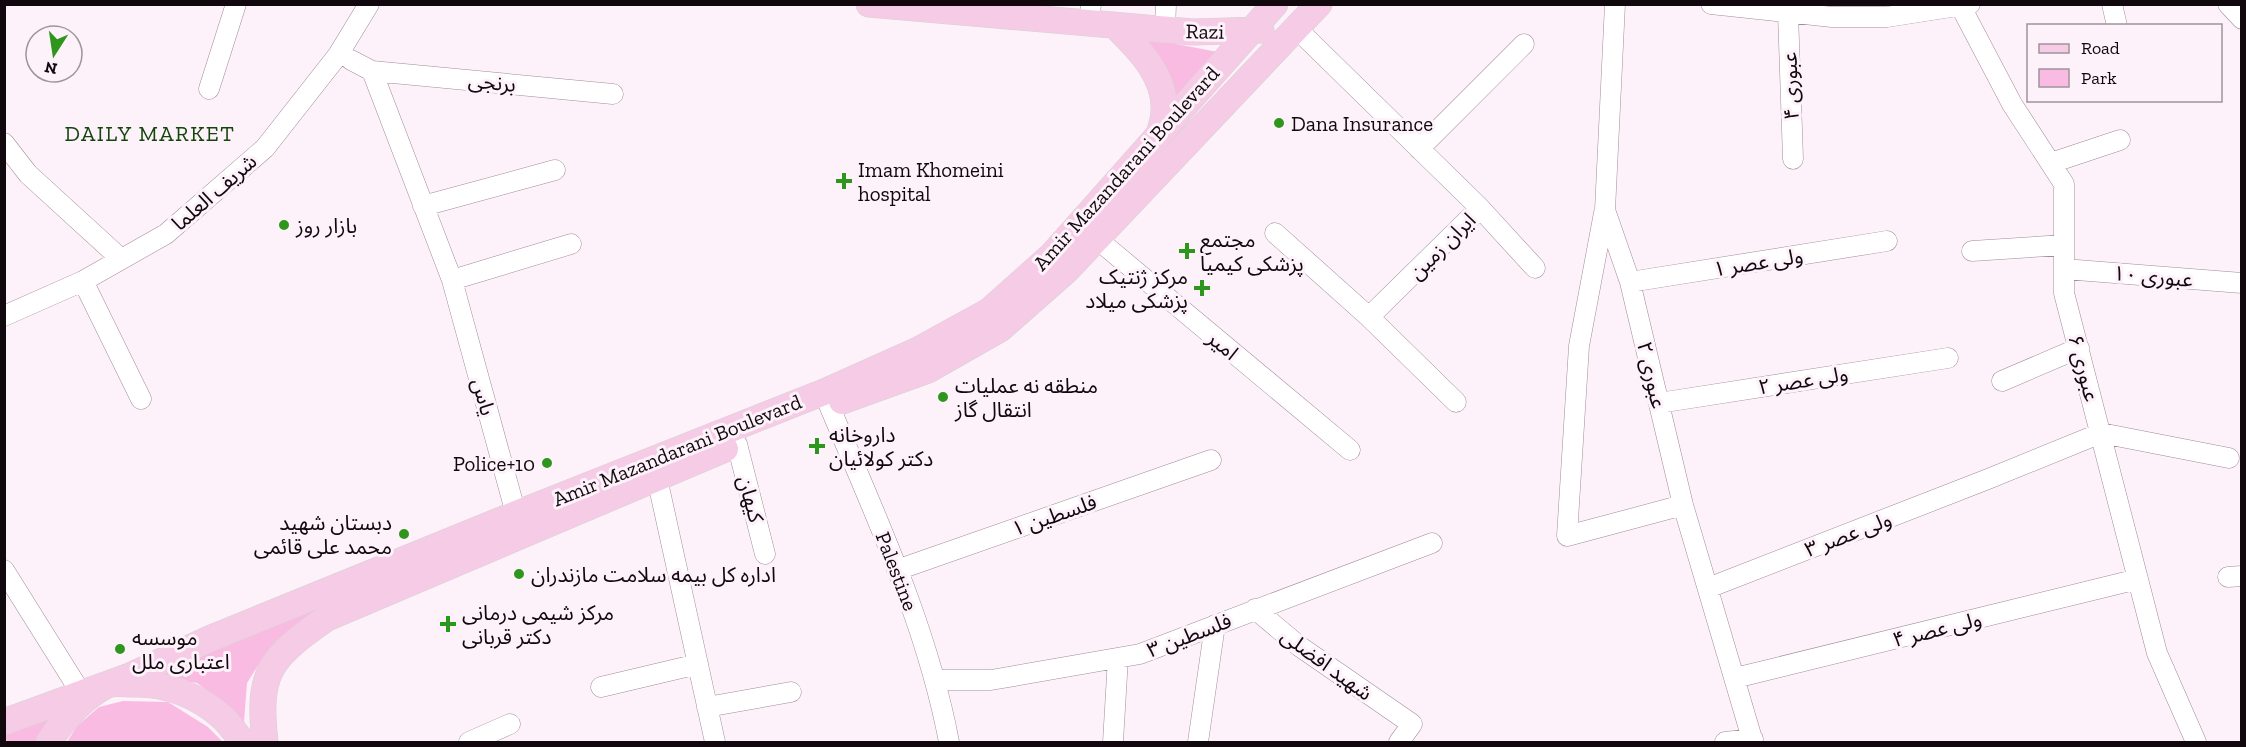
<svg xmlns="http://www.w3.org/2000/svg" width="2246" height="747" font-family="'Zilla Slab','Noto Sans Arabic',serif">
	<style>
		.green { fill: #fabbe2 }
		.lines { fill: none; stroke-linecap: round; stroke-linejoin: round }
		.minor-casing { stroke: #a28b99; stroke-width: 21 }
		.major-casing { stroke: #d4d3d3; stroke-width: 27 }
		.minor { stroke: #fff; stroke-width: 20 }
		.major { stroke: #f5cbe6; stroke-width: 26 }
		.poi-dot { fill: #2f961d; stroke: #fdf2f9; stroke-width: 2 }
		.labels { text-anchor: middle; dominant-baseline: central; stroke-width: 6; stroke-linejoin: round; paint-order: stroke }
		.street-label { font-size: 21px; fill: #10080d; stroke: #fdf2f9 }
		.poi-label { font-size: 21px; fill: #10080d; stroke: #fdf2f9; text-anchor: start }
		.neighbourhood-label { font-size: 22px; letter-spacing: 1.5px; fill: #14450c; stroke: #fdf2f9 }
	</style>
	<rect width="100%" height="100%" fill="#fdf2f9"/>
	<!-- green -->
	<path class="green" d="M 1135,36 L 1223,53 L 1172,110 Z
		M 1170,130 L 1178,132 L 1183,139 L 1178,148 L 1060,272 L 996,326 L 916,368 L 884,379 L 327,609 L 291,631 L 259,664 L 247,683 L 244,722 L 228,706 L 197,683 L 147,674 L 251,627 L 863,379 L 945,341 L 988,316 L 1045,267 L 1143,156 Z
		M 123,701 L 168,702 L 208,727 L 223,742 L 67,742 L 77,726 L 99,707 Z
		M 55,717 L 45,742 L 10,742 L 5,740 L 5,730 Z"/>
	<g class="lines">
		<!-- minor casing -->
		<g class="minor-casing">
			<path id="minor" d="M 1615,4 L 1605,210 L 1630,282 L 1683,505 L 1753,742
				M 1711,4 L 1832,17 L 1887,17 L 1970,4
				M 2112,4 L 2117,26
				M 2228,4 L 2242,19
				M 1961,7 L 2012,104 L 2064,184 L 2064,293 L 2157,653 L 2196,742
				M 1788,13 L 1793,159
				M 1089,23 L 1091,4
				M 1296,28 L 1480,208 L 1535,268
				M 1165,30 L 1166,4
				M 351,60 L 372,71 L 452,280 L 516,514
				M 372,71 L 613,94
				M 209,89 L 236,4
				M 4,143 L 28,174 L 121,259
				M 1419,149 L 1524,44
				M 2051,163 L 2120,140
				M 423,206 L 555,170
				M 1604,213 L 1579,346 L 1567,536 L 1683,505
				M 1275,233 L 1369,317 L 1456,402
				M 1097,239 L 1350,450
				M 1972,251 L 2064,245
				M 2064,269 L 2242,283
				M 452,280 L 571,244
				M 83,281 L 141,399
				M 1630,282 L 1887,241
				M 4,316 L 83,281 L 166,234 L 265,148 L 338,55 L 369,4
				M 1369,317 L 1480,208
				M 2002,381 L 2079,348
				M 1659,403 L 1948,358
				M 829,405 C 875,515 927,625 949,742
				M 737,444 L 765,554
				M 657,478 L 715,742
				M 4,570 L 81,693
				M 897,570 L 1211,460
				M 2228,577 L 2242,576
				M 1708,588 L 1988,479 L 2101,433 L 2229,458
				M 1255,609 L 1299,646 L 1412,724 L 1399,742
				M 1735,678 L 2138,579
				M 936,680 L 991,680 L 1140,654 L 1432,543
				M 601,687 L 698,664
				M 707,707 L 791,692
				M 469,742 L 510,724
				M 1113,742 L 1118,658
				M 1198,742 L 1215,625
				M 1725,742 L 1753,739"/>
		</g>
		<!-- major casing -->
		<g class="major-casing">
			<path id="major" d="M 869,4 L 1193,32 L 1261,30
				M 1114,25 C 1138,48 1166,76 1164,111 C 1164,119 1161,127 1159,134
				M 842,401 L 928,370 L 1000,329 L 1067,270 L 1319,4
				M 4,722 L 130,676 L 209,639 L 516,514 L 824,392 L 918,350 L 989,311 L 1052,255 L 1275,4
				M 49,742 C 63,720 82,698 107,685 C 114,682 126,684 134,684 C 167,683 198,696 222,717 C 230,724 236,734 243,742
				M 265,742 C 257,671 270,658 327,618 L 725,449"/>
		</g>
		<!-- minor -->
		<use href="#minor" class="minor"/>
		<!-- major -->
		<use href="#major" class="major"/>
	</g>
	<!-- markers -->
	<g class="poi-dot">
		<circle cx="1279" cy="123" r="6"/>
		<path d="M841 172h6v6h6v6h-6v6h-6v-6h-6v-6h6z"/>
		<circle cx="284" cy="225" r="6"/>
		<path d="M1184 242h6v6h6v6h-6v6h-6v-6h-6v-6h6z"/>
		<path d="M1199 279h6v6h6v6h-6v6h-6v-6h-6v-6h6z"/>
		<circle cx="943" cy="397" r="6"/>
		<path d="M814 437h6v6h6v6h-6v6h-6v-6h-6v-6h6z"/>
		<circle cx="547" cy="463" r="6"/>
		<circle cx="404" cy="534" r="6"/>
		<circle cx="519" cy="574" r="6"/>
		<path d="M445 615h6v6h6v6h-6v6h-6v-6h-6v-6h6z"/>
		<circle cx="120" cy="649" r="6"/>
	</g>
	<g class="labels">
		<!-- street labels -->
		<g class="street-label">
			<text transform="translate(1205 31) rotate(1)">Razi</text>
			<text transform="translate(492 82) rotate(6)">برنجی</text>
			<text transform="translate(1790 86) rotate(-92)">عبوری ۴</text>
			<text transform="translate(1126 168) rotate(-48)">Amir Mazandarani Boulevard</text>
			<text transform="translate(214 192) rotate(-41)">شریف العلما</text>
			<text transform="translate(1442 246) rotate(-45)">ایران زمین</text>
			<text transform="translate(1758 262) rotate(-9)">ولی عصر ۱</text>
			<text transform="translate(2153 276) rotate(5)">عبوری ۱۰</text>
			<text transform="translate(1223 345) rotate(40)">امیر</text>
			<text transform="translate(2084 368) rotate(75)">عبوری ۶</text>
			<text transform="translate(1652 375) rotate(77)">عبوری ۲</text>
			<text transform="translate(1803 380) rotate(-9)">ولی عصر ۲</text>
			<text transform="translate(484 397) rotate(75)">یاس</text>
			<text transform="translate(677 450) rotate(-22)">Amir Mazandarani Boulevard</text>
			<text transform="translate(751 499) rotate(75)">کیهان</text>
			<text transform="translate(1054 515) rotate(-19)">فلسطین ۱</text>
			<text transform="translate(1848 534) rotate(-21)">ولی عصر ۳</text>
			<text transform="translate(897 571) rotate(69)">Palestine</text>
			<text transform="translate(1937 629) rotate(-14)">ولی عصر ۴</text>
			<text transform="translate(1189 635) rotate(-21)">فلسطین ۳</text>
			<text transform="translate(1327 664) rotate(36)">شهید افضلی</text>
		</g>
		<!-- poi labels -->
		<g class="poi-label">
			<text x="1291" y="123">Dana Insurance</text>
			<text x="858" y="169">Imam Khomeini<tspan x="858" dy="24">hospital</tspan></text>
			<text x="296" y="225">بازار روز</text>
			<text x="1200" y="239">مجتمع<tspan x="1200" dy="24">پزشکی کیمیا</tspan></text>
			<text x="1188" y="276" text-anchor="end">مرکز ژنتیک<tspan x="1188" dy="24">پزشکی میلاد</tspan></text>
			<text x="955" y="385">منطقه نه عملیات<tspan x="955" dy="24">انتقال گاز</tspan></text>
			<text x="829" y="434">داروخانه<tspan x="829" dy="24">دکتر کولائیان</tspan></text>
			<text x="535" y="463" text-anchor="end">Police+10</text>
			<text x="392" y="522" text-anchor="end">دبستان شهید<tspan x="392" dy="24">محمد علی قائمی</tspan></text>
			<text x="531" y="574">اداره کل بیمه سلامت مازندران</text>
			<text x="462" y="612">مرکز شیمی درمانی<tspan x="462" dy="24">دکتر قربانی</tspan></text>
			<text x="132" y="637">موسسه<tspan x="132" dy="24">اعتباری ملل</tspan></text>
		</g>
		<!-- neighbourhood labels -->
		<g class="neighbourhood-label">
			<text x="150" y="133">DAILY MARKET</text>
		</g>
	</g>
	<!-- border -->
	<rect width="2246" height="747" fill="none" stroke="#10080d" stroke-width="12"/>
	<!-- legend -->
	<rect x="2027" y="24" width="195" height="78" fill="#fdf2f9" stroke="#9e949b" stroke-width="1.5"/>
	<rect x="2039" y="44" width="30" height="9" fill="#f5cbe6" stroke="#9e949b" stroke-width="1.5"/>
	<text x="2081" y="54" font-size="18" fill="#10080d">Road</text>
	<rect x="2039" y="69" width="30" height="18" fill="#fabbe2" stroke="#9e949b" stroke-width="1.5"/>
	<text x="2081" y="84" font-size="18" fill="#10080d">Park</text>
	<!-- north arrow -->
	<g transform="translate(54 54) rotate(192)"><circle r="28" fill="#fdf2f9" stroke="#9e949b" stroke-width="1.5"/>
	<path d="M0-4.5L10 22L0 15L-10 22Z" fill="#2f961d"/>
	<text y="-9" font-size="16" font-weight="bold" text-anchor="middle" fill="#10080d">N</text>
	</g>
</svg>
